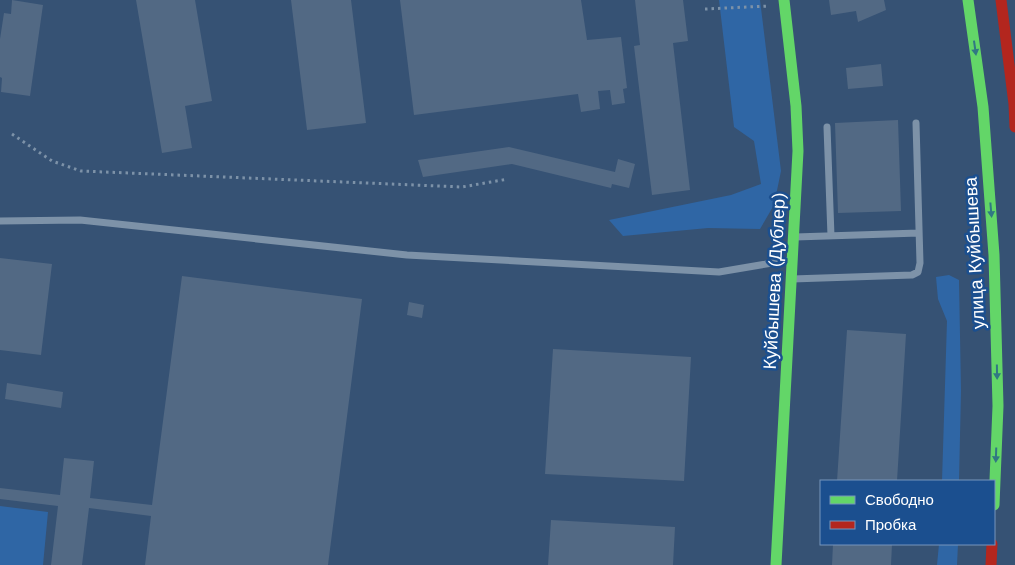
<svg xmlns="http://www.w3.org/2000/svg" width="1015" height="565" font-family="'Work Sans',sans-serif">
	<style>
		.green { fill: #2f66a5 }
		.building { fill: #526984 }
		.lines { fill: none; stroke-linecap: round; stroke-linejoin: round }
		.path { stroke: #7d92a8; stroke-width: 3; stroke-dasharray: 2.5 4; stroke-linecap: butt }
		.lane { stroke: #7d92a8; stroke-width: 7 }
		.fast { stroke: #63d668; stroke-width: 11 }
		.jam { stroke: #b3261e; stroke-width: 11 }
		.oneway { fill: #317883 }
		.labels { text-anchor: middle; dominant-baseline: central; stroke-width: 5; stroke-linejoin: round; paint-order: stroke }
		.street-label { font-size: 18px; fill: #fff; stroke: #1b4f8f }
	</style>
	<rect width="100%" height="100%" fill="#365274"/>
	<!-- green -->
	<path class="green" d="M 719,0 L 760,0 L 781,171 L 774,205 L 760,229 L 708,228 L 623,236 L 609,220 L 731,195 L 761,184 L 754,141 L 734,127 Z
		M 949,275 L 959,280 L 961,391 L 959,481 L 942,481 L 947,321 L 938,299 L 936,277 Z
		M 0,506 L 48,512 L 43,565 L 0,565 Z
		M 939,544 L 958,544 L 957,565 L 937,565 Z"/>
	<!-- building -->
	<path class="building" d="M 12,0 L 43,5 L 30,96 L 1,92 L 2,78 L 0,77 L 0,39 L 4,13 L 11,14 Z
		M 136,0 L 195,0 L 212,101 L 185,106 L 192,148 L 162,153 Z
		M 291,0 L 351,0 L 366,123 L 307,130 Z
		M 400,0 L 581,0 L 587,40 L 621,37 L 627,88 L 623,89 L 625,103 L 612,105 L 610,90 L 598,91 L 600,109 L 581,112 L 578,94 L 414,115 Z
		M 635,0 L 683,0 L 688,41 L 673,43 L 690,190 L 652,195 L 634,46 L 640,45 Z
		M 829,0 L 884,0 L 886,10 L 858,22 L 856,11 L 831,15 Z
		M 881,64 L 883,86 L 848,89 L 846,68 Z
		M 898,120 L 901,211 L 838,213 L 835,123 Z
		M 509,147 L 615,172 L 618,159 L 635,164 L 629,188 L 612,184 L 611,188 L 512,164 L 423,177 L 418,160 Z
		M 0,258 L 52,264 L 41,355 L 0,350 Z
		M 182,276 L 362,299 L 328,565 L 145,565 L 151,516 L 89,508 L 82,565 L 51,565 L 58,506 L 0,499 L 0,488 L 60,495 L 64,458 L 94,461 L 90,498 L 152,505 Z
		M 409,302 L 424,305 L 422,318 L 407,315 Z
		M 847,330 L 906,334 L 897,481 L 837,481 Z
		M 553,349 L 691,357 L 684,481 L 545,474 Z
		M 7,383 L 63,392 L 61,408 L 5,399 Z
		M 551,520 L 675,527 L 673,565 L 548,565 Z
		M 833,544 L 892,544 L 891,565 L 832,565 Z"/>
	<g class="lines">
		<!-- path -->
		<path class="path" d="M 705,9 L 769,6
			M 12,134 L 52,161 L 81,171 L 462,187 L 508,179"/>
		<!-- lane -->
		<path class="lane" d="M 827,127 L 831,236
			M 0,221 L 80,220 L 407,255 L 719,272 L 790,260
			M 795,237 L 919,233
			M 792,279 L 912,275 L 918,272 L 920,263 L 916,123"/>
		<!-- fast -->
		<path class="fast" d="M 968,0 L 983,107 L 994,255 L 998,406 L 994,505
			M 776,565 L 798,151 L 796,106 L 784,0"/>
		<!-- jam -->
		<path class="jam" d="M 1001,0 L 1014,104 L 1015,127
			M 991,565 L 992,544"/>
	</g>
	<!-- one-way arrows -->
	<defs><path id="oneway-solid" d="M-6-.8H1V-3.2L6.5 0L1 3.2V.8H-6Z" transform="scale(1.25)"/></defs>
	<g class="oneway">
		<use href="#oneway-solid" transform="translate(975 48) rotate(82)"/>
		<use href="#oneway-solid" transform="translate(991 210) rotate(85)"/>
		<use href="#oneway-solid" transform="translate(997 372) rotate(89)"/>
		<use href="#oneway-solid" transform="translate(996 455) rotate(92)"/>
	</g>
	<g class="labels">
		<!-- street labels -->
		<g class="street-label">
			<text transform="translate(974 253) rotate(-93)">улица Куйбышева</text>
			<text transform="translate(774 281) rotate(-87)">Куйбышева (Дублер)</text>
		</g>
	</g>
	<!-- legend -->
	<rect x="820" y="480" width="175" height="65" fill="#1b4f8f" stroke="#7695bc"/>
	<rect x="830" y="496" width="25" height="8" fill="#63d668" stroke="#7695bc"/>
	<text x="865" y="505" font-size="15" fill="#ffffff">Свободно</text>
	<rect x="830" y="521" width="25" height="8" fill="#b3261e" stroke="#7695bc"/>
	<text x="865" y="530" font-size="15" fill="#ffffff">Пробка</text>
</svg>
